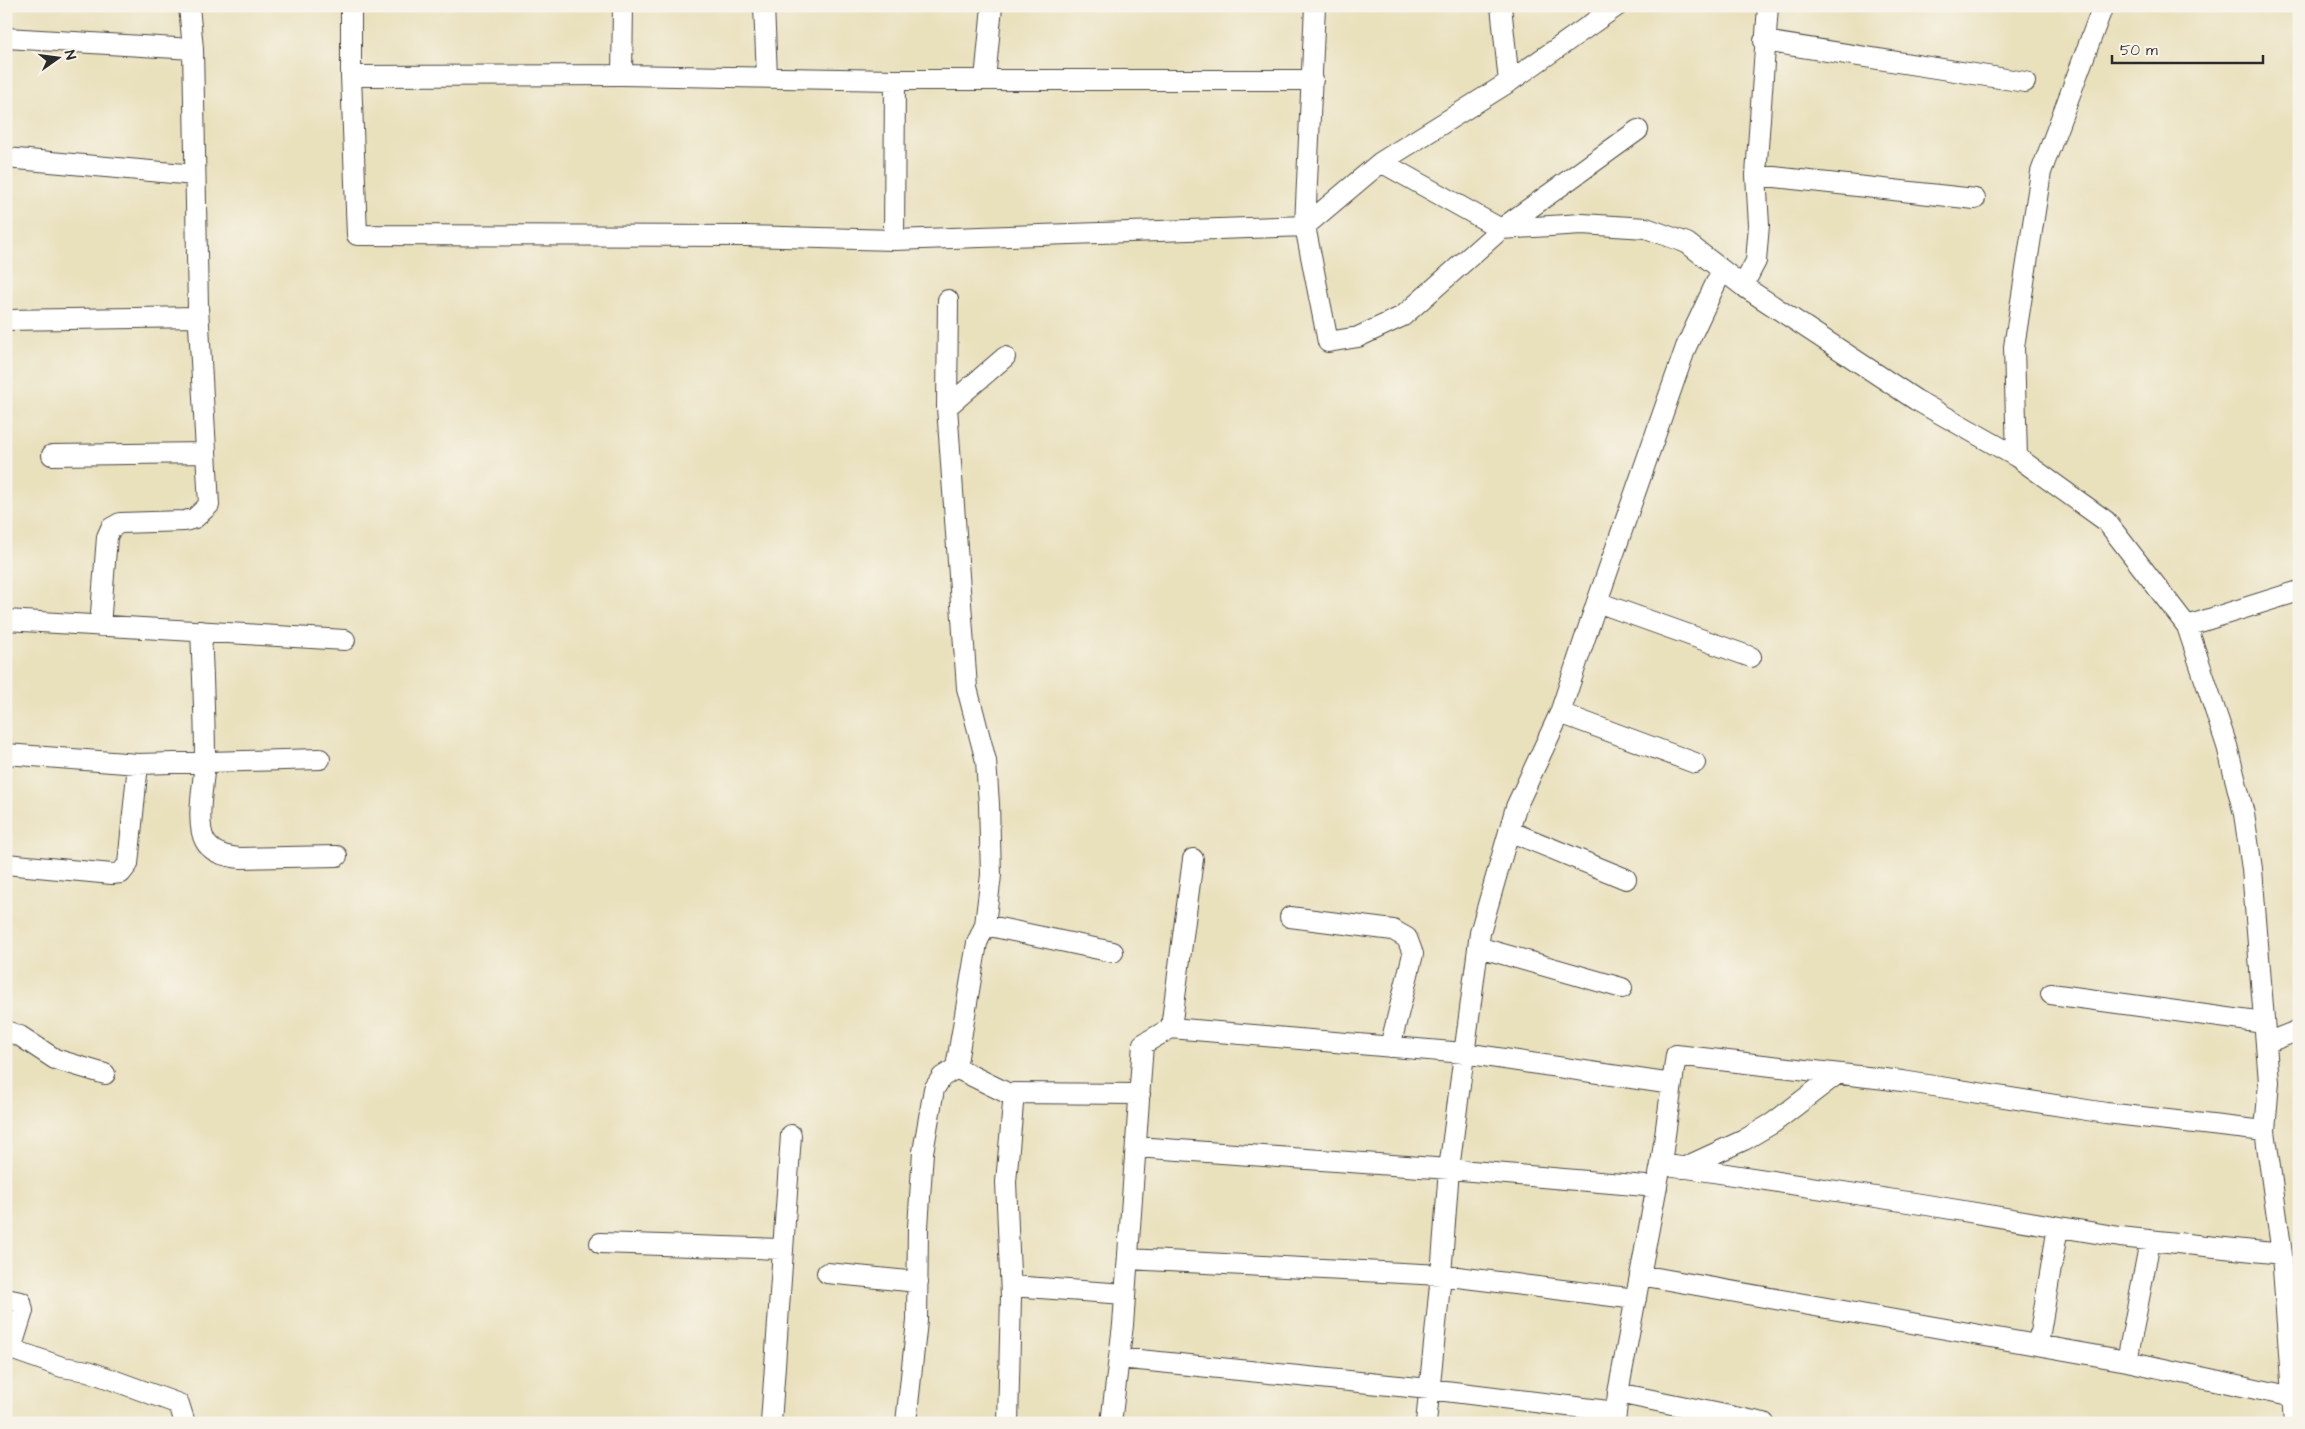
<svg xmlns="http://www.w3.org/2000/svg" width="2305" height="1429" font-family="'Architects Daughter',sans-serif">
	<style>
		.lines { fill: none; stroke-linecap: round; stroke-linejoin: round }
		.minor-casing { stroke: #484641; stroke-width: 22 }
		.minor { stroke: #fff; stroke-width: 20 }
	</style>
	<rect width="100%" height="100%" fill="#f7f3e8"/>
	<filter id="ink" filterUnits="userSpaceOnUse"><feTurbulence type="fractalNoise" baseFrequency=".02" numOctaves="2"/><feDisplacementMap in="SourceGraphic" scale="10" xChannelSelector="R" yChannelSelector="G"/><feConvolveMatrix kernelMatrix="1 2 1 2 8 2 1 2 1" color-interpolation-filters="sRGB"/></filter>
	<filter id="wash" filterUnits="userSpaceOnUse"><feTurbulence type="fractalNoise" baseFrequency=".0096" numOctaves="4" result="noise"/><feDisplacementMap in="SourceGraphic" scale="20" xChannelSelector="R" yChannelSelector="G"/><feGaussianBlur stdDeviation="1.12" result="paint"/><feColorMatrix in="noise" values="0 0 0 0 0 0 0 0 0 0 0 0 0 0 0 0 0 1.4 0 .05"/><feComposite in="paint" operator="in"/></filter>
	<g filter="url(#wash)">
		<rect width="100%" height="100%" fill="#e9e0bc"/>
	</g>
	<g filter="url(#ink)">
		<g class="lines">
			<!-- minor casing -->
			<g class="minor-casing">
				<path id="minor" d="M 351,6 L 351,76 L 357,235 L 746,236 L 894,240 L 1305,226 L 1315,6
					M 764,6 L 767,77
					M 1501,6 L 1509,82
					M 1617,6 L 1509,82 L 1381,162 L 1305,226 L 1328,342 L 1358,337 L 1403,316 L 1501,229 L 1638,130
					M 6,38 L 193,49
					M 1764,41 L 2025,82
					M 622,75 L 623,6
					M 351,76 L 622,75 L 895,80 L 1313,80
					M 985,80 L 992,6
					M 6,158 L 195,175
					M 1381,162 L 1501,229 L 1582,224 L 1646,228 L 1687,243 L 1743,286 L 1916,400 L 2017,457 L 2106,521 L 2187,626 L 2227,746 L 2244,814 L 2252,869 L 2269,1082 L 2265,1131 L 2282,1254 L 2294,1423
					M 1756,175 L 1975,199
					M 894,240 L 895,80
					M 1743,286 L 1756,261 L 1759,225 L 1756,175 L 1768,6
					M 6,320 L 198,317
					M 947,407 L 948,300
					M 52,455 L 206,453
					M 2017,457 L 2014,347 L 2041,172 L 2103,6
					M 1597,602 L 1686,347 L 1722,270
					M 6,620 L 345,640
					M 100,626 L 107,537 L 111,528 L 120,523 L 185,521 L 195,518 L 209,505 L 198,307 L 193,49 L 189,6
					M 2187,626 L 2299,591
					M 201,631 C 203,675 205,718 205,761 C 204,782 195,823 205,841 C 212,854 228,857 241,858 L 337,856
					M 1560,713 L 1695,763
					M 6,754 L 138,764 L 320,759
					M 1509,831 L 1626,879
					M 6,864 L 112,874 L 121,873 L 128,864 L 138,764
					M 1290,917 L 1393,930 L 1407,938 L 1413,954 L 1390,1047
					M 985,925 L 991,875 L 989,804 L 986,761 L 967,688 L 947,407 L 1005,357
					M 1478,947 L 1622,988
					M 2051,994 L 2264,1023
					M 1171,1028 L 1464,1053 L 1672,1084
					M 6,1031 L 20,1036 L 55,1059 L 105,1074
					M 2266,1043 L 2299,1030
					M 956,1068 L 1007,1093 L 1140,1094
					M 1136,1147 L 1449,1169 L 1657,1187
					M 1661,1164 L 1921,1204 L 2120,1237 L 2282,1254
					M 1683,1168 L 1744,1140 L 1773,1123 L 1837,1074
					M 600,1243 L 782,1249
					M 1128,1259 L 1441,1275 L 1636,1299
					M 827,1273 L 918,1282
					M 1640,1275 L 2127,1361 L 2293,1397
					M 1011,1286 L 1125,1294
					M 6,1299 L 21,1302 L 23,1311 L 11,1349 L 6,1353
					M 2038,1344 L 2058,1227
					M 11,1349 L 62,1367 L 88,1371 L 179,1404 L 185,1423
					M 1119,1358 L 1429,1389 L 1616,1412
					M 2127,1361 L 2150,1241
					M 1618,1393 L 1764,1423
					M 771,1423 L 791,1135
					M 906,1423 L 917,1321 L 918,1227 L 923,1152 L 934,1089 L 942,1077 L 956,1068 L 977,943 L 985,925 L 1113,952
					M 1008,1423 L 1011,1296 L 1006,1182 L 1014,1093
					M 1111,1423 L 1123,1325 L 1143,1044 L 1171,1028 L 1193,859
					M 1426,1423 L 1441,1275 L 1449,1169 L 1480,933 L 1516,807 L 1560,713 L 1597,602 L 1751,657
					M 1615,1423 L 1618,1393 L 1661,1164 L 1676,1055 L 1902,1081 L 2106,1113 L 2265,1131"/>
			</g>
			<!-- minor -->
			<use href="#minor" class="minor"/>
		</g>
	</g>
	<!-- margin -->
	<rect width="2305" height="1429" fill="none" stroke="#f7f3e8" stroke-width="25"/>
	<!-- north arrow -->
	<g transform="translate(58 58) rotate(76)" stroke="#f7f3e8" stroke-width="4" paint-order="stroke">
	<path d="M0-4L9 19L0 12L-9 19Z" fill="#2b2b2b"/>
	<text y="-8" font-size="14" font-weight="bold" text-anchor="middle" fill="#2b2b2b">N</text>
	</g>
	<!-- scale -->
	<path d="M2112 55v8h151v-8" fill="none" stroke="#2b2b2b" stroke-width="2.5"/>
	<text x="2120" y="55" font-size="15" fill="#2b2b2b" stroke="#f7f3e8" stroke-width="4" paint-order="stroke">50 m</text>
</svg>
